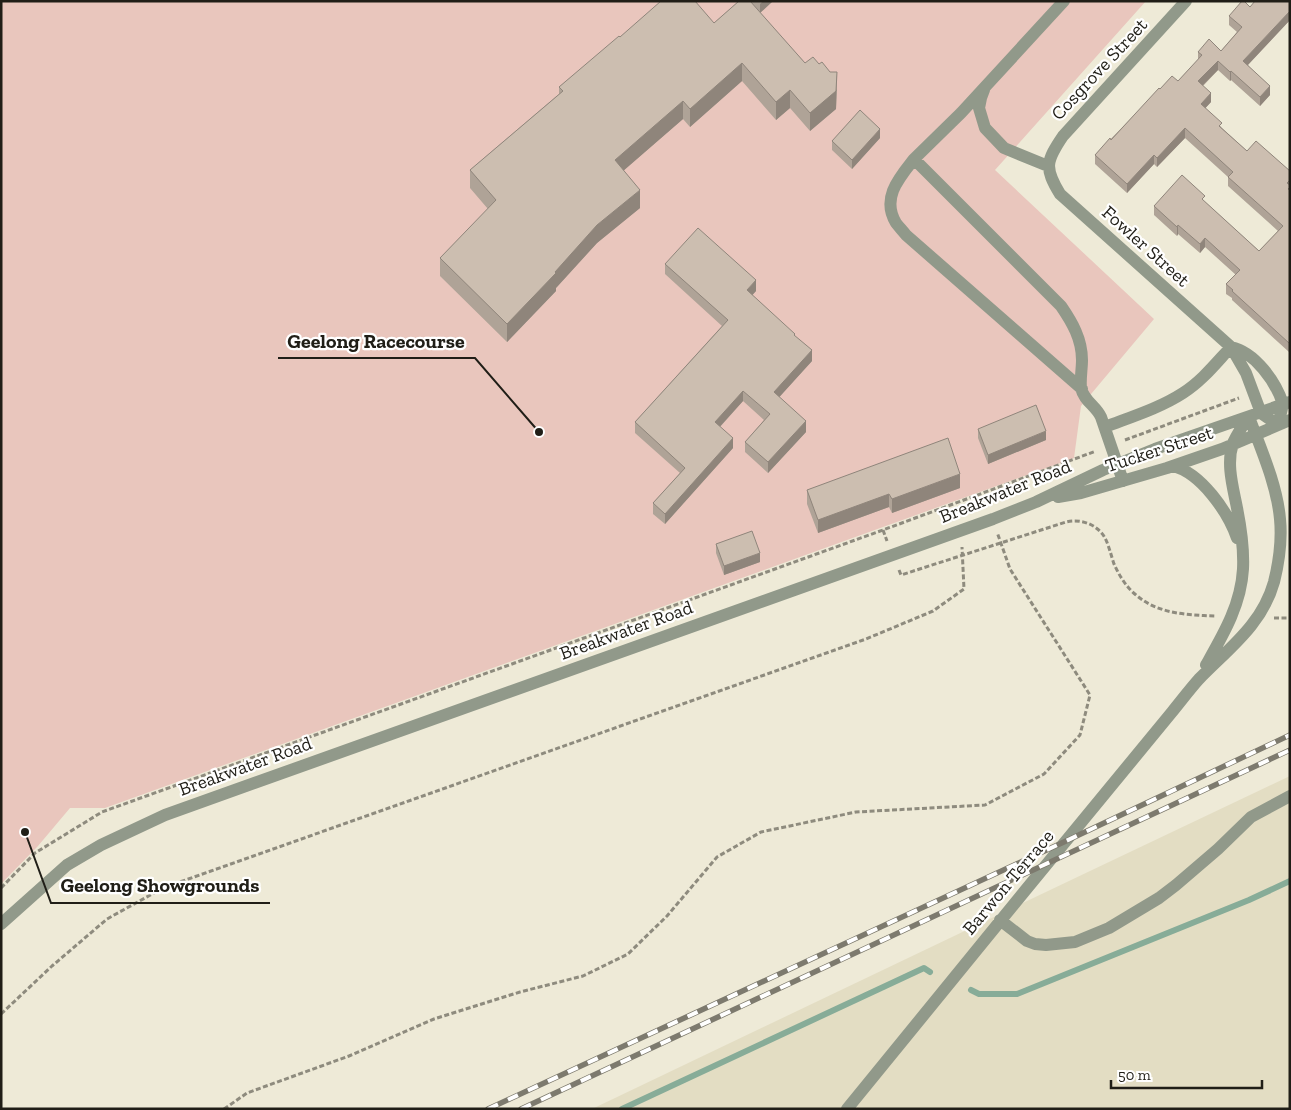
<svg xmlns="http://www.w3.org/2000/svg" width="1291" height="1110" font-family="'Zilla Slab',serif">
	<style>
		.built { fill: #e3ddc3 }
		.green { fill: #e9c6bd }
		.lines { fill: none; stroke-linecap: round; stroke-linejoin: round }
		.stream { stroke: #87ac98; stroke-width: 6 }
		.path { stroke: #8e8b7e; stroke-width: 3; stroke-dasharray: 5 2.5; stroke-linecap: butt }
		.minor { stroke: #91998a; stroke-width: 12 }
		.rail-casing { stroke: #7d7a6e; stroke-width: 5.5 }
		.rail { stroke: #fff; stroke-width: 4; stroke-dasharray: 11; stroke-linecap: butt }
		.wall { fill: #afa397 }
		.shaded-wall { fill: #8f857b }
		.building { fill: #ccbeb0; stroke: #8f857b }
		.labels { text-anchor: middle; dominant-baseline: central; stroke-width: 4.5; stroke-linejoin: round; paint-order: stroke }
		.street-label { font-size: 19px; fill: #201e17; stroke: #fff }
		.leader { fill: none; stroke: #201e17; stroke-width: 2 }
		.callout-dot { fill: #201e17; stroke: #fff; stroke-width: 2 }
		.callout-label { font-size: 20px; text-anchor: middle; font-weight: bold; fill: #201e17; stroke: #fff; stroke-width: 4.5; stroke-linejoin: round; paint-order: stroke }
	</style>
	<rect width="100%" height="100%" fill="#eeead7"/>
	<!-- built -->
	<path class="built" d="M 1290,776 L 1290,1109 L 592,1109 L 1090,871 Z"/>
	<!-- green -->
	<path class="green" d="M 1,1 L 1146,1 L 995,170 L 1154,319 L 1081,406 L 1074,458 L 105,808 L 70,808 L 38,846 L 1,884 Z"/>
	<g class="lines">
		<!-- stream -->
		<path class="stream" d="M 971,990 L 979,994 L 1017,994 L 1249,900 L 1290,881
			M 622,1109 L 924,968 L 930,972"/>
		<!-- path -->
		<path class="path" d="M 1125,440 L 1239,398
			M 883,530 L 887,541
			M 899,570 L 901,575 L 1066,522 C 1081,518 1098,525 1105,538 C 1109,546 1111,555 1114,564 C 1119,575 1126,587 1136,595 C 1158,614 1187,615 1215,616
			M 1274,618 L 1290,618
			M 1,888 L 35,853 L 102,812 L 883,530 L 1096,451
			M 1,1014 L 52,966 L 107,919 L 163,888 L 866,639 L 933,611 L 964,589 L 962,547
			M 224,1109 L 247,1093 L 349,1056 L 434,1019 L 520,992 L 583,976 L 628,954 L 667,916 L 717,857 L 761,832 L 856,812 L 985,805 L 1044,774 L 1080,735 L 1090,695 L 1010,569 L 997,532"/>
		<!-- minor -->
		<path class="minor" d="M 1064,1 L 961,113 L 914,159 L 1061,306 C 1072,322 1082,339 1082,360 C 1082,369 1080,379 1081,388 C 1084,401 1096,406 1101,417 L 1123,481
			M 1186,1 L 1063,136 C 1046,161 1044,168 1060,194 L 1231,347 L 1246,373 L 1261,413 L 1278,425 L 1283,404
			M 984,90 L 981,98 L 979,108 L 985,128 L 1004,148 L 1048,166
			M 914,159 C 899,178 881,198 896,223 C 899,227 903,231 906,235 L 1082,389
			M 1231,347 C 1255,352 1276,382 1283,404
			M 1105,427 C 1131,417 1160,408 1183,393 C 1202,381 1216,363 1231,347
			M 1173,466 C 1201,473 1228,512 1237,538
			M 1058,497 L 1081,493 L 1167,468 L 1222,449 L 1290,420
			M 1206,665 C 1223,635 1241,605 1243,569 C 1244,549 1241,528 1237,508 C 1233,487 1226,464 1233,443 C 1237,434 1243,425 1249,417
			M 1000,920 L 1027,941 L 1035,944 L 1046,945 L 1075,942 L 1109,928 L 1159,898 L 1176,885 L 1218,849 L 1251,817 L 1290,796
			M 1,924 L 67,865 L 101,845 L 165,815 L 993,519 L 1036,502 L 1103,470 L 1155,449 L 1290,402
			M 847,1109 C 955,976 1063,844 1172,712 C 1181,701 1190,689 1199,679 C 1228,649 1262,625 1274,582 C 1279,562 1282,540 1280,519 C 1277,485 1261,449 1249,417"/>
		<!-- rail casing -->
		<g class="rail-casing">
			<path id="rail" d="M 488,1109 L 1066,841 L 1290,735
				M 521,1109 L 1290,750"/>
		</g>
		<!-- rail -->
		<use href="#rail" class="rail"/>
	</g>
	<!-- wall -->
	<path class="wall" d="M 739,1 L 773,1 L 760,13 L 805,63 L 837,90 L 836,109 L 810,131 L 790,108 L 776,120 L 742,81 L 690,127 L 683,119 L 623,171 L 640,208 L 597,243 L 556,288 L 556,291 L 507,342 L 440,276 L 440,258 L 488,209 L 470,188 L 470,170 L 559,94 L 559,87 L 620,37 L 714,23 Z
		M 1290,1 L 1290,20 L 1248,65 L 1270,95 L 1260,106 L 1231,80 L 1230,81 L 1218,70 L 1203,86 L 1211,102 L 1205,108 L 1222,128 L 1247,151 L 1290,171 L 1290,351 L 1289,352 L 1232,300 L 1232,298 L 1226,294 L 1226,284 L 1236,275 L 1205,247 L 1200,253 L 1178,234 L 1177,236 L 1154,215 L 1154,206 L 1205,202 L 1259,251 L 1278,231 L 1228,186 L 1228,177 L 1185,138 L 1157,167 L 1154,164 L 1127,193 L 1095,164 L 1095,155 L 1160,89 L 1178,81 L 1198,60 L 1198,52 L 1221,51 L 1237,32 L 1229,25 L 1229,16 L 1250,7 Z
		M 880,138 L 852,169 L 832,150 L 832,141 Z
		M 665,264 L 756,291 L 752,295 L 795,336 L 812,361 L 779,397 L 806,432 L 768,473 L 745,452 L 745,442 L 764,420 L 743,401 L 720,427 L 733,448 L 665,524 L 653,514 L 653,503 L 680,473 L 635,433 L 635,422 L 722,326 L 665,274 Z
		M 978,429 L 1046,440 L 988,464 L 978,438 Z
		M 960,488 L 892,513 L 889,507 L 818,533 L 807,504 L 807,490 Z
		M 716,544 L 760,562 L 724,575 L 716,553 Z"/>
	<!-- shaded-wall -->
	<path class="shaded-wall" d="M 763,1 L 773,1 L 760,13 L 760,4 Z
		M 1290,11 L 1290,20 L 1243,70 L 1243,61 Z
		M 1218,61 L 1218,70 L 1198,90 L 1198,81 Z
		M 742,63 L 742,81 L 690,127 L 690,109 Z
		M 1231,71 L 1231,80 L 1230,81 L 1230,72 Z
		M 837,72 L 836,109 L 810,131 L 810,113 Z
		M 1270,86 L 1270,95 L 1260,106 L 1260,97 Z
		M 790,90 L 790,108 L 776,120 L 776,102 Z
		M 1211,93 L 1211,102 L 1201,113 L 1201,104 Z
		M 683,101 L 683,119 L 615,178 L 615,160 Z
		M 1185,128 L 1185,138 L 1157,167 L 1157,158 Z
		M 880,129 L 880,138 L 852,169 L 852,160 Z
		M 1154,155 L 1154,164 L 1127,193 L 1127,184 Z
		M 640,190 L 640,208 L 597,243 L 556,288 L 556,291 L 507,342 L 507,324 L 597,225 Z
		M 1178,225 L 1178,234 L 1177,236 L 1177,227 Z
		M 1205,238 L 1205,247 L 1200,253 L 1200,244 Z
		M 756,280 L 756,291 L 747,301 L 747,290 Z
		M 812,350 L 812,361 L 774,403 L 774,392 Z
		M 743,391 L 743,401 L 715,432 L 715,422 Z
		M 806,421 L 806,432 L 768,473 L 768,462 Z
		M 1046,431 L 1046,440 L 988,464 L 988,455 Z
		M 733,438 L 733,448 L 665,524 L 665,514 Z
		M 960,474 L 960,488 L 892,513 L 892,499 Z
		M 889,494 L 889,507 L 818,533 L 818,520 Z
		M 760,553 L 760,562 L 724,575 L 724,566 Z"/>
	<!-- building -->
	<path class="building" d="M 661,1 L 695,1 L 714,23 L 739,1 L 750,1 L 805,63 L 813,57 L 819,64 L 822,62 L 830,72 L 837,72 L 836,91 L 810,113 L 790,90 L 776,102 L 742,63 L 690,109 L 683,101 L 615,160 L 640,190 L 597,225 L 555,272 L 556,273 L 507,324 L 440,258 L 496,200 L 470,170 L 563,91 L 559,87 L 619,36 L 620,37 Z
		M 1242,1 L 1244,1 L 1250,7 L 1255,1 L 1290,1 L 1290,11 L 1243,61 L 1270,86 L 1260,97 L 1231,71 L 1230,72 L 1218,61 L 1198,81 L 1211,93 L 1201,104 L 1222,123 L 1219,126 L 1247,151 L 1256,141 L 1290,171 L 1290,180 L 1287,183 L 1290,185 L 1290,187 L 1288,189 L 1290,190 L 1290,342 L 1289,343 L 1232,291 L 1233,290 L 1226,284 L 1240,270 L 1205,238 L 1200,244 L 1178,225 L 1177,227 L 1154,206 L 1182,175 L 1205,196 L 1202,199 L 1259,251 L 1283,226 L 1228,177 L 1233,172 L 1185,128 L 1157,158 L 1154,155 L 1127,184 L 1095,155 L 1110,138 L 1111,140 L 1159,88 L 1160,89 L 1172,76 L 1178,81 L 1202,55 L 1198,52 L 1209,39 L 1221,51 L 1242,27 L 1229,16 Z
		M 860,110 L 880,129 L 852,160 L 832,141 Z
		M 698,228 L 756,280 L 747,290 L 795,334 L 794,335 L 812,350 L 774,392 L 806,421 L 768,462 L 745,442 L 770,414 L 743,391 L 715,422 L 733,438 L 665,514 L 653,503 L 685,468 L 635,422 L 728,320 L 665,264 Z
		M 1036,405 L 1046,431 L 988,455 L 978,429 Z
		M 948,438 L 960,474 L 892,499 L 889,494 L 818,520 L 807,490 Z
		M 752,531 L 760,553 L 724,566 L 716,544 Z"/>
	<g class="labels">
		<!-- street labels -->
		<g class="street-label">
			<text transform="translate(1099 69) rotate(-47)">Cosgrove Street</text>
			<text transform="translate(1146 246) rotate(42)">Fowler Street</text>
			<text transform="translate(1159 449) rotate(-18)">Tucker Street</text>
			<text transform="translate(1005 491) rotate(-22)">Breakwater Road</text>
			<text transform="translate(626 630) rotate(-20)">Breakwater Road</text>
			<text transform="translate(245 766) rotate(-20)">Breakwater Road</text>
			<text transform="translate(1008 882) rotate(-50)">Barwon Terrace</text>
		</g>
	</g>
	<!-- callouts -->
	<path class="leader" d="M539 432L475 358H278M25 832L51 903H270"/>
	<g class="callout-dot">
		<circle cx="539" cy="432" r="5"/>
		<circle cx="25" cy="832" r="5"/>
	</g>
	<g class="callout-label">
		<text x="376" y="348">Geelong Racecourse</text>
		<text x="160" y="892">Geelong Showgrounds</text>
	</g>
	<!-- border -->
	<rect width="1291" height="1110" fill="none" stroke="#201e17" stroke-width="5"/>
	<!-- scale -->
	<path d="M1111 1080v8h151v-8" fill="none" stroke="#201e17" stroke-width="2.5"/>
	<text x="1118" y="1080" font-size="15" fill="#201e17" stroke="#ffffff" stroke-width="4" paint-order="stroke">50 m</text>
</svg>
